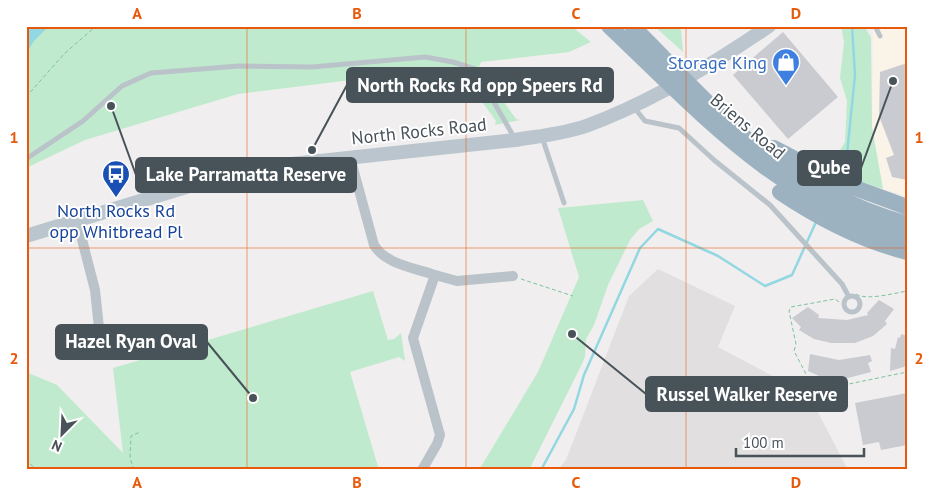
<svg xmlns="http://www.w3.org/2000/svg" width="933" height="496" font-family="'PT Sans',sans-serif">
	<style>
		.commercial { fill: #faf3e8 }
		.education { fill: #e1dfdf }
		.green { fill: #c0eacd }
		.water { fill: #91d8e2 }
		.lines { fill: none; stroke-linecap: round; stroke-linejoin: round }
		.stream { stroke: #91d8e2; stroke-width: 2.5 }
		.building { fill: #c9cbd0 }
		.path { stroke: #7bc49b; stroke-width: 1; stroke-dasharray: 4 2.5; stroke-linecap: butt }
		.service { stroke: #bac3c9; stroke-width: 5 }
		.minor { stroke: #bac3c9; stroke-width: 10 }
		.secondary { stroke: #bbc5ce; stroke-width: 14 }
		.trunk { stroke: #9db2c1; stroke-width: 16 }
		.grid { fill: none; stroke: #e8590c; stroke-width: 1; stroke-opacity: 0.55 }
		.labels { text-anchor: middle; dominant-baseline: central; stroke-width: 4; stroke-linejoin: round; paint-order: stroke }
		.shop-label { font-size: 18px; fill: #366cbe; stroke: #fff; text-anchor: end }
		.street-label { font-size: 18px; fill: #485259; stroke: #fff }
		.transit-label { font-size: 18px; fill: #164399; stroke: #fff }
		.leader { fill: none; stroke: #485259; stroke-width: 2 }
		.callout-dot { fill: #485259; stroke: #fff; stroke-width: 2 }
		.callout { fill: #485259; stroke: #485259; stroke-width: 2 }
		.callout-label { font-size: 19px; text-anchor: middle; font-weight: bold; fill: #fff }
		.neatline { fill: none; stroke: #e8590c; stroke-width: 2 }
		.grid-label { font-size: 16px; text-anchor: middle; font-weight: bold; fill: #e8590c }
	</style>
	<rect width="100%" height="100%" fill="#f0eeee"/>
	<!-- commercial -->
	<path class="commercial" d="M 873,26 L 907,26 L 907,196 L 883,189 L 872,127 Z"/>
	<!-- education -->
	<path class="education" d="M 658,269 L 735,306 L 718,347 L 809,395 L 848,470 L 558,470 L 566,460 L 629,296 Z"/>
	<!-- green -->
	<path class="green" d="M 26,26 L 571,26 L 591,42 L 569,52 L 481,62 L 479,67 L 516,119 L 520,120 L 495,125 L 496,121 L 462,74 L 448,68 L 238,94 L 85,140 L 26,168 Z
		M 654,26 L 678,26 L 681,30 L 683,52 Z
		M 841,26 L 864,26 L 871,37 L 872,127 L 883,189 L 856,180 L 830,167 L 845,142 L 847,101 L 840,78 L 844,42 Z
		M 643,200 L 653,221 L 639,229 L 630,240 L 608,285 L 594,325 L 586,339 L 585,357 L 580,368 L 529,470 L 479,470 L 538,372 L 579,277 L 558,208 Z
		M 373,291 L 388,340 L 394,339 L 401,333 L 405,361 L 399,357 L 350,372 L 379,470 L 26,470 L 26,372 L 57,385 L 123,453 L 113,368 Z"/>
	<!-- water -->
	<path class="water" d="M 26,26 L 49,26 L 34,41 L 26,54 Z"/>
	<g class="lines">
		<!-- stream -->
		<path class="stream" d="M 840,175 L 846,164 L 855,75 L 852,26
			M 541,470 L 574,409 L 584,375 L 640,248 L 658,229 L 718,256 L 765,286 L 792,275 L 816,222"/>
	</g>
	<!-- building -->
	<path class="building" d="M 783,32 L 838,97 L 788,139 L 733,75 Z
		M 907,63 L 907,180 L 892,177 L 886,158 L 894,155 L 879,116 L 880,72 Z
		M 879,300 L 894,309 L 885,321 L 887,324 L 873,336 L 855,343 L 831,343 L 814,339 L 799,330 L 801,327 L 792,318 L 808,307 L 819,315 L 818,318 L 847,320 L 868,315 L 867,313 Z
		M 901,334 L 907,336 L 907,366 L 890,371 L 891,348 L 895,349 L 898,337 L 900,338 Z
		M 810,354 L 839,360 L 870,355 L 872,361 L 868,363 L 871,372 L 844,379 L 819,376 L 808,371 Z
		M 907,393 L 907,445 L 881,450 L 879,442 L 863,445 L 855,403 Z"/>
	<g class="lines">
		<!-- path -->
		<path class="path" d="M 26,97 L 64,54 L 96,26
			M 521,279 L 573,296
			M 856,294 C 866,301 895,293 907,291
			M 839,302 L 835,299 L 791,307 L 789,311 L 796,344 L 794,351 L 815,391 L 907,372
			M 26,459 L 36,470
			M 134,470 L 130,458 L 131,436 L 140,432"/>
		<!-- service -->
		<path class="service" d="M 875,26 L 880,36
			M 633,106 L 645,121 L 679,128 L 714,160 L 770,205 L 842,284 L 849,297
			M 542,137 L 564,203
			M 26,159 L 83,121 L 122,86 L 151,73 L 239,66 L 312,67 L 425,57 L 453,62 L 475,69 L 515,139
			M844 304a8 8 0 1 1 16 0a8 8 0 1 1-16 0Z"/>
		<!-- minor -->
		<path class="minor" d="M 350,157 L 374,245 C 385,264 415,268 435,275 L 413,338 L 440,435 L 437,444 L 422,470
			M 77,220 L 95,290 L 101,347
			M 435,275 L 457,281 L 513,276"/>
		<!-- secondary -->
		<path class="secondary" d="M 26,236 L 245,169 L 515,140 C 539,136 563,134 586,126 C 647,104 715,63 769,26"/>
		<!-- trunk -->
		<path class="trunk" d="M 609,26 C 702,114 779,202 907,237
			M 632,26 C 671,64 707,106 749,141 C 796,180 849,207 907,224
			M 774,148 L 839,182 L 907,207
			M 780,192 C 820,219 861,240 907,252"/>
	</g>
	<!-- grid -->
	<path class="grid" d="M 247,26 L 247,470M 466,26 L 466,470M 686,26 L 686,470M 26,248 L 907,248"/>
	<!-- icons -->
	<defs>
		<g id="shop-pin" transform="scale(1.4375)"><path d="M0 17L-7.5 6A9.5 9.5 0 1 1 7.5 6Z" fill="#3f7fe0" stroke="#fff"/><path d="M-5-2.5h2.3a2.7 3.5 0 0 1 5.4 0H5L5.5 6h-11ZM-1.5-2.5h3a1.5 2.3 0 0 0-3 0Z" fill="#fff"/></g>
		<g id="bus-pin" transform="scale(1.4375)"><path d="M0 17L-7.5 6A9.5 9.5 0 1 1 7.5 6Z" fill="#1a4fb4" stroke="#fff"/><path d="M-5-6H5V4H4V6H2V4H-2V6H-4V4H-5ZM-3.5-4V0h7V-4ZM-3.5 1.2v1.5H-2V1.2ZM2 1.2v1.5H3.5V1.2Z" fill="#fff"/></g>
	</defs>
	<g fill-rule="evenodd">
		<use href="#shop-pin" x="786" y="62"/>
		<use href="#bus-pin" x="116" y="174"/>
	</g>
	<g class="labels">
		<!-- shop labels -->
		<g class="shop-label">
			<text x="767" y="62">Storage King</text>
		</g>
		<!-- street labels -->
		<g class="street-label">
			<text transform="translate(748 126) rotate(40)">Briens Road</text>
			<text transform="translate(419 131) rotate(-6)">North Rocks Road</text>
		</g>
		<!-- transit labels -->
		<g class="transit-label">
			<text x="116" y="210">North Rocks Rd<tspan x="116" dy="21">opp Whitbread Pl</tspan></text>
		</g>
	</g>
	<!-- callouts -->
	<path class="leader" d="M312 150L347 85M893 81L861 168M111 106L136 175M253 398L207 342M572 334L646 394"/>
	<g class="callout-dot">
		<circle cx="312" cy="150" r="5"/>
		<circle cx="893" cy="81" r="5"/>
		<circle cx="111" cy="106" r="5"/>
		<circle cx="253" cy="398" r="5"/>
		<circle cx="572" cy="334" r="5"/>
	</g>
	<g class="callout">
		<rect x="347" y="68" width="266" height="34" rx="5"/>
		<rect x="798" y="151" width="63" height="34" rx="5"/>
		<rect x="136" y="158" width="220" height="34" rx="5"/>
		<rect x="56" y="325" width="151" height="34" rx="5"/>
		<rect x="646" y="377" width="201" height="34" rx="5"/>
	</g>
	<g class="callout-label">
		<text x="480" y="92">North Rocks Rd opp Speers Rd</text>
		<text x="829" y="174">Qube</text>
		<text x="246" y="181">Lake Parramatta Reserve</text>
		<text x="131" y="348">Hazel Ryan Oval</text>
		<text x="747" y="401">Russel Walker Reserve</text>
	</g>
	<!-- border -->
	<rect width="933" height="496" fill="none" stroke="#ffffff" stroke-width="55"/>
	<!-- north arrow -->
	<g transform="translate(62 434) rotate(204)" stroke="#ffffff" stroke-width="4" paint-order="stroke">
	<path d="M0-4L9 19L0 12L-9 19Z" fill="#485259"/>
	<text y="-8" font-size="14" font-weight="bold" text-anchor="middle" fill="#485259">N</text>
	</g>
	<!-- scale -->
	<path d="M736 448v8h128v-8" fill="none" stroke="#485259" stroke-width="2.5"/>
	<text x="743" y="448" font-size="15" fill="#485259" stroke="#ffffff" stroke-width="4" paint-order="stroke">100 m</text>
	<rect x="28" y="28" width="878" height="440" class="neatline"/>
	<g class="grid-label">
		<text x="137" y="19">A</text>
		<text x="357" y="19">B</text>
		<text x="576" y="19">C</text>
		<text x="796" y="19">D</text>
		<text x="14" y="143">1</text>
		<text x="919" y="143">1</text>
		<text x="14" y="364">2</text>
		<text x="919" y="364">2</text>
		<text x="137" y="488">A</text>
		<text x="357" y="488">B</text>
		<text x="576" y="488">C</text>
		<text x="796" y="488">D</text>
	</g>
</svg>
